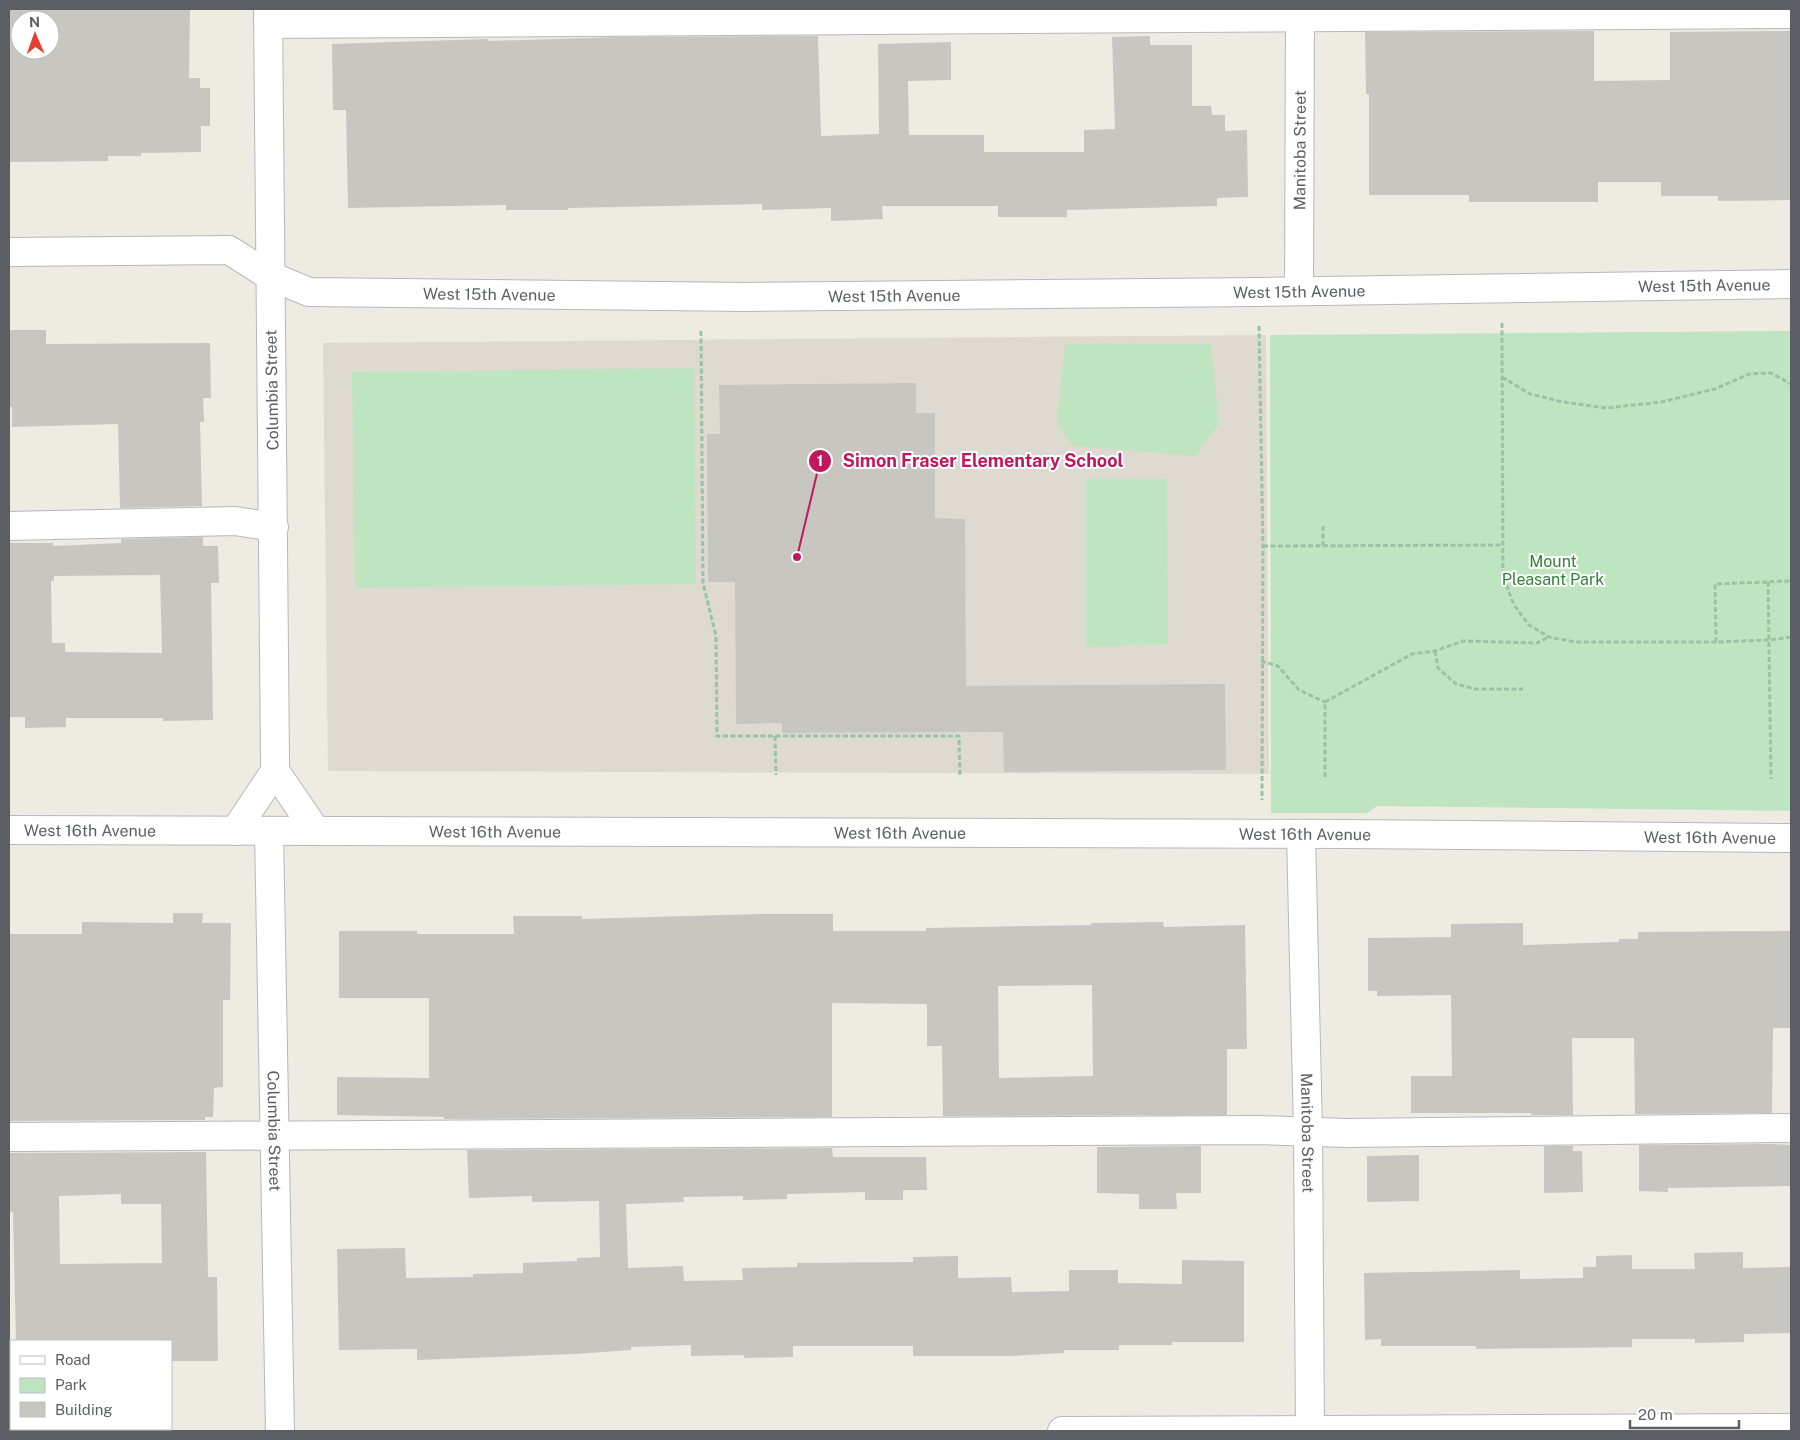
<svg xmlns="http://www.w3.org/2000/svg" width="1800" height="1440" font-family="'Public Sans',sans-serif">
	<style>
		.education { fill: #dedad1 }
		.green { fill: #bfe5c0 }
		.building { fill: #c8c6c0; fill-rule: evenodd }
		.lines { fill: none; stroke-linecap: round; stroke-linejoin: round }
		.minor-casing { stroke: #b5b8bd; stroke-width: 30 }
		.path { stroke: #97c4a5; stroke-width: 3; stroke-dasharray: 5 2.5; stroke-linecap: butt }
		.minor { stroke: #fff; stroke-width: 28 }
		.labels { text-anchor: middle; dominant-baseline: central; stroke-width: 4; stroke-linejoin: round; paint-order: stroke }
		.street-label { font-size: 16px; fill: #5b5f63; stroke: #fff }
		.park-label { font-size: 16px; fill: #348139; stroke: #fff }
		.leader { fill: none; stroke: #c2185b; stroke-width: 2 }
		.callout-dot { fill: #c2185b; stroke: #fff; stroke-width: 2 }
		.mark-label { font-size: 15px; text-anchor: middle; font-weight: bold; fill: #fff }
		.callout-label { font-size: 18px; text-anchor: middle; font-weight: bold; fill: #c2185b; stroke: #fff; stroke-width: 4; stroke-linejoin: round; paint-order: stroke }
	</style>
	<rect width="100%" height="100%" fill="#eeebe3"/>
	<!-- education -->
	<path class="education" d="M 1266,335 L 1269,774 L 328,771 L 323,343 Z"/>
	<!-- green -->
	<path class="green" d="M 1791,331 L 1791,811 L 1377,806 L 1367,813 L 1271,813 L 1270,335 Z
		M 1065,344 L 1211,344 L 1219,424 L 1196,456 L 1073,446 L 1057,422 Z
		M 694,368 L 696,584 L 355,588 L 352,372 Z
		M 1086,479 L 1167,479 L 1168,644 L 1086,647 Z"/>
	<!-- building -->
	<path class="building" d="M 9,9 L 190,9 L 189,78 L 200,78 L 200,88 L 210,88 L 210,126 L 201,126 L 201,152 L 141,153 L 141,156 L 108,156 L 108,161 L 9,162 ZM 20,20 L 50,20 L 50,50 L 20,50 Z
		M 1594,31 L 1594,81 L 1670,80 L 1670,32 L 1791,31 L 1791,200 L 1718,201 L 1718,196 L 1661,196 L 1661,182 L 1598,182 L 1598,202 L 1469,202 L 1469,195 L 1369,195 L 1369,94 L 1366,94 L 1365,32 Z
		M 818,36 L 821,136 L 879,134 L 878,44 L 951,42 L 951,80 L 908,81 L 909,135 L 984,135 L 984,152 L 1084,152 L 1084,130 L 1115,129 L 1112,37 L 1150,36 L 1150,45 L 1192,45 L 1192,106 L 1211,106 L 1212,115 L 1225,115 L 1225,131 L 1247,130 L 1248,197 L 1217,198 L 1217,206 L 1067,210 L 1067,217 L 998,217 L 998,206 L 882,206 L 883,219 L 831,221 L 831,208 L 762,210 L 762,204 L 568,208 L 568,210 L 506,210 L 506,205 L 348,208 L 346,110 L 333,110 L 332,44 L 488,39 L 488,41 L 619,37 Z
		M 9,330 L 46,330 L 46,344 L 210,343 L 211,398 L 203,398 L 204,422 L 200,422 L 202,506 L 120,508 L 118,424 L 12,427 L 12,407 L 9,407 Z
		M 916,383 L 916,413 L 935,413 L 935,518 L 965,519 L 966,686 L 1225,684 L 1226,770 L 1004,772 L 1003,732 L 782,733 L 782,723 L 736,724 L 735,582 L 708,582 L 707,434 L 720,434 L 719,385 Z
		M 203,537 L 203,546 L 218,546 L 219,583 L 211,583 L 213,720 L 163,721 L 163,718 L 66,718 L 66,727 L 25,728 L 25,717 L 9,717 L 9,543 L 53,543 L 53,546 L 121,543 L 121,539 ZM 160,575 L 162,653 L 65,652 L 65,643 L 52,643 L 51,581 L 54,581 L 54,576 Z
		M 173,913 L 203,913 L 202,923 L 231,923 L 230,1000 L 223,1000 L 223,1087 L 214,1088 L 213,1117 L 205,1117 L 205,1120 L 9,1121 L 9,934 L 82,934 L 82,922 L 173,923 Z
		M 761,914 L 833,914 L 833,931 L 926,931 L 926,928 L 1091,925 L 1091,923 L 1163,922 L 1164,927 L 1245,925 L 1247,1049 L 1227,1049 L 1227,1115 L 943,1116 L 942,1046 L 927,1046 L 927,1004 L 832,1003 L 832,1117 L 444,1119 L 444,1117 L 337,1115 L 337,1077 L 429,1078 L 429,998 L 339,998 L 339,931 L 417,931 L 417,934 L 514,934 L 513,916 L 582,916 L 582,919 ZM 1092,985 L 1093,1076 L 999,1078 L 998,986 Z
		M 1523,923 L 1523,945 L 1619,942 L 1619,939 L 1638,939 L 1638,932 L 1791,931 L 1791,1028 L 1773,1028 L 1772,1113 L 1635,1114 L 1634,1038 L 1572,1038 L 1573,1115 L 1531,1115 L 1531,1113 L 1411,1113 L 1411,1076 L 1452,1076 L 1451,995 L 1377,996 L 1377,991 L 1368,991 L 1368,938 L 1451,937 L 1451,924 Z
		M 1771,1144 L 1791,1145 L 1791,1186 L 1668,1188 L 1668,1192 L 1639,1191 L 1639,1145 Z
		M 1201,1146 L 1201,1193 L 1176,1193 L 1177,1209 L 1139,1209 L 1139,1194 L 1097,1193 L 1097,1147 Z
		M 1544,1146 L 1573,1146 L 1573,1151 L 1582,1151 L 1583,1192 L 1544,1193 Z
		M 832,1148 L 833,1157 L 926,1157 L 927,1190 L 903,1190 L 903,1200 L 865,1200 L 865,1192 L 787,1194 L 787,1199 L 743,1200 L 743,1196 L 683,1197 L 684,1202 L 626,1204 L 628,1268 L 683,1266 L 684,1281 L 743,1280 L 742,1268 L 797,1267 L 797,1263 L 913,1262 L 913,1257 L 958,1256 L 958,1278 L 1011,1277 L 1012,1292 L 1069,1291 L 1069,1270 L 1118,1270 L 1118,1283 L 1182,1284 L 1182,1260 L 1244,1261 L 1244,1342 L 1172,1342 L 1172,1345 L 1119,1345 L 1119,1350 L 1064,1350 L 1064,1353 L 1012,1356 L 913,1356 L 913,1346 L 793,1346 L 793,1357 L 744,1358 L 744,1355 L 691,1356 L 691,1345 L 631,1347 L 631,1350 L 574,1354 L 417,1360 L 417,1349 L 339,1350 L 337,1249 L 405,1248 L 406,1278 L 473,1277 L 473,1274 L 523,1273 L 523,1263 L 577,1261 L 577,1258 L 600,1257 L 599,1201 L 532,1202 L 532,1196 L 469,1198 L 467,1150 Z
		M 206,1152 L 208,1277 L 217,1277 L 218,1361 L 171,1361 L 171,1341 L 16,1341 L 13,1212 L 9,1212 L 9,1153 ZM 121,1194 L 121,1204 L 161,1204 L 162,1263 L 60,1264 L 59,1196 Z
		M 1419,1155 L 1419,1201 L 1367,1202 L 1367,1156 Z
		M 1743,1252 L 1743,1268 L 1791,1267 L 1791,1333 L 1744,1334 L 1744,1342 L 1695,1343 L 1695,1339 L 1632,1339 L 1632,1347 L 1476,1349 L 1476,1346 L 1381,1346 L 1381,1339 L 1365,1340 L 1364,1273 L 1520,1270 L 1520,1279 L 1583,1278 L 1583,1267 L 1596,1267 L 1596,1256 L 1632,1255 L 1632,1269 L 1695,1269 L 1694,1253 Z"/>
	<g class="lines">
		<!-- minor casing -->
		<g class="minor-casing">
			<g id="minor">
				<path d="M 268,24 L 1791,14"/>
				<path id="s1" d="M 9,252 L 229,250 L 270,276 L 309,292 L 747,297 L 1259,292 L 1791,284"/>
				<path id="s2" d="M 1299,291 L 1300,9"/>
				<path d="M 9,526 L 235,521 L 274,527"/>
				<path d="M 275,771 L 316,831"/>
				<path id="s3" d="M 9,830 L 1345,834 L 1791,838"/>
				<path d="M 235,831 L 275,771 L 275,761 L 268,9"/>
				<path id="s4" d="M 269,831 L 280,1431"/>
				<path id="s5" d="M 1301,834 L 1308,1131 L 1310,1431"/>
				<path d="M 9,1137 L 1259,1130 L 1346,1133 L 1791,1128"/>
				<path d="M 1062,1431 L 1791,1428"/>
			</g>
		</g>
		<!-- path -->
		<path class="path" d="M 1502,323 L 1503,576 L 1514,605 L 1529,625 L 1549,637 L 1575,642 L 1716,642 L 1769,640 L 1791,637
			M 1259,326 L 1263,546 L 1262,800
			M 701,331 L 703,583 L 716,636 L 717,736 L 959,736 L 960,776
			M 1502,377 L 1530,394 L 1563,402 L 1606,408 L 1661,402 L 1715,389 L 1749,374 L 1771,373 L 1791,384
			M 1323,526 L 1323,546
			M 1263,546 L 1503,545
			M 1768,582 L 1771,779
			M 1716,642 L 1715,584 L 1791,581
			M 1435,651 L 1438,668 L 1456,684 L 1475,689 L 1523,689
			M 1261,661 L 1278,666 L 1299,690 L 1325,702
			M 775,736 L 776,775
			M 1325,777 L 1325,702 L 1412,654 L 1435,651 L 1463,641 L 1537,643 L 1549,637"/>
		<!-- minor -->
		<use href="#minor" class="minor"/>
	</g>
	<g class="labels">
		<!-- street labels -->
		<g class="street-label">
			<text stroke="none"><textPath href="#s2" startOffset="141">Manitoba Street</textPath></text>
			<text stroke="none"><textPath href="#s1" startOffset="1706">West 15th Avenue</textPath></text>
			<text stroke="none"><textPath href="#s1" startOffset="1301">West 15th Avenue</textPath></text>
			<text stroke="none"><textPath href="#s1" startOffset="491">West 15th Avenue</textPath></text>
			<text stroke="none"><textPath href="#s1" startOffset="896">West 15th Avenue</textPath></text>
			<text transform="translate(272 390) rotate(-91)">Columbia Street</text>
			<text stroke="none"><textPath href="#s3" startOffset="81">West 16th Avenue</textPath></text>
			<text stroke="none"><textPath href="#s3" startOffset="486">West 16th Avenue</textPath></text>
			<text stroke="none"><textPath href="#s3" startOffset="891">West 16th Avenue</textPath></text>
			<text stroke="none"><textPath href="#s3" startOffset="1296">West 16th Avenue</textPath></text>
			<text stroke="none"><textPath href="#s3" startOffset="1701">West 16th Avenue</textPath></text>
			<text stroke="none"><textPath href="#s4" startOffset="300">Columbia Street</textPath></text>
			<text stroke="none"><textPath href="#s5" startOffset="299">Manitoba Street</textPath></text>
		</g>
		<!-- park labels -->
		<g class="park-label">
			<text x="1553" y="561">Mount<tspan x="1553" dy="18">Pleasant Park</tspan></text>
		</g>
	</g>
	<!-- callouts -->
	<path class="leader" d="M797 557L820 461"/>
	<g class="callout-dot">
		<circle cx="797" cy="557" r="5"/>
		<circle cx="820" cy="461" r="12"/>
	</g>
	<g class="mark-label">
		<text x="820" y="466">1</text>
	</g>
	<g class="callout-label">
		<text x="983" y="467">Simon Fraser Elementary School</text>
	</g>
	<!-- border -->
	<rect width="1800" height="1440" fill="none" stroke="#5b5f63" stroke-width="20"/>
	<!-- legend -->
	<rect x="10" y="1340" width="162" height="90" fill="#ffffff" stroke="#bdbfc1"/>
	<rect x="20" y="1356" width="25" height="8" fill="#ffffff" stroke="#bdbfc1"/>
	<text x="55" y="1365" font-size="15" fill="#5b5f63">Road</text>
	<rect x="20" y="1378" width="25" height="15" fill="#bfe5c0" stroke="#bdbfc1"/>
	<text x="55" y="1390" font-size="15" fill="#5b5f63">Park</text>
	<rect x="20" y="1402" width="25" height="15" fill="#c8c6c0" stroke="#bdbfc1"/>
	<text x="55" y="1415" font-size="15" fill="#5b5f63">Building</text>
	<!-- north arrow -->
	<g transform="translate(35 35) rotate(358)"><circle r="24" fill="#ffffff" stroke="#bdbfc1"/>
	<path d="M0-4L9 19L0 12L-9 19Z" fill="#e73f2f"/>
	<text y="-8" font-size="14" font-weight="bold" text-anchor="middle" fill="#5b5f63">N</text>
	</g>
	<!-- scale -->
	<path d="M1630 1420v8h109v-8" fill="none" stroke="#5b5f63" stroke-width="2.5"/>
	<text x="1638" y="1420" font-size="15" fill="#5b5f63" stroke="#ffffff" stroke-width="4" paint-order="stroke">20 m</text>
</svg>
